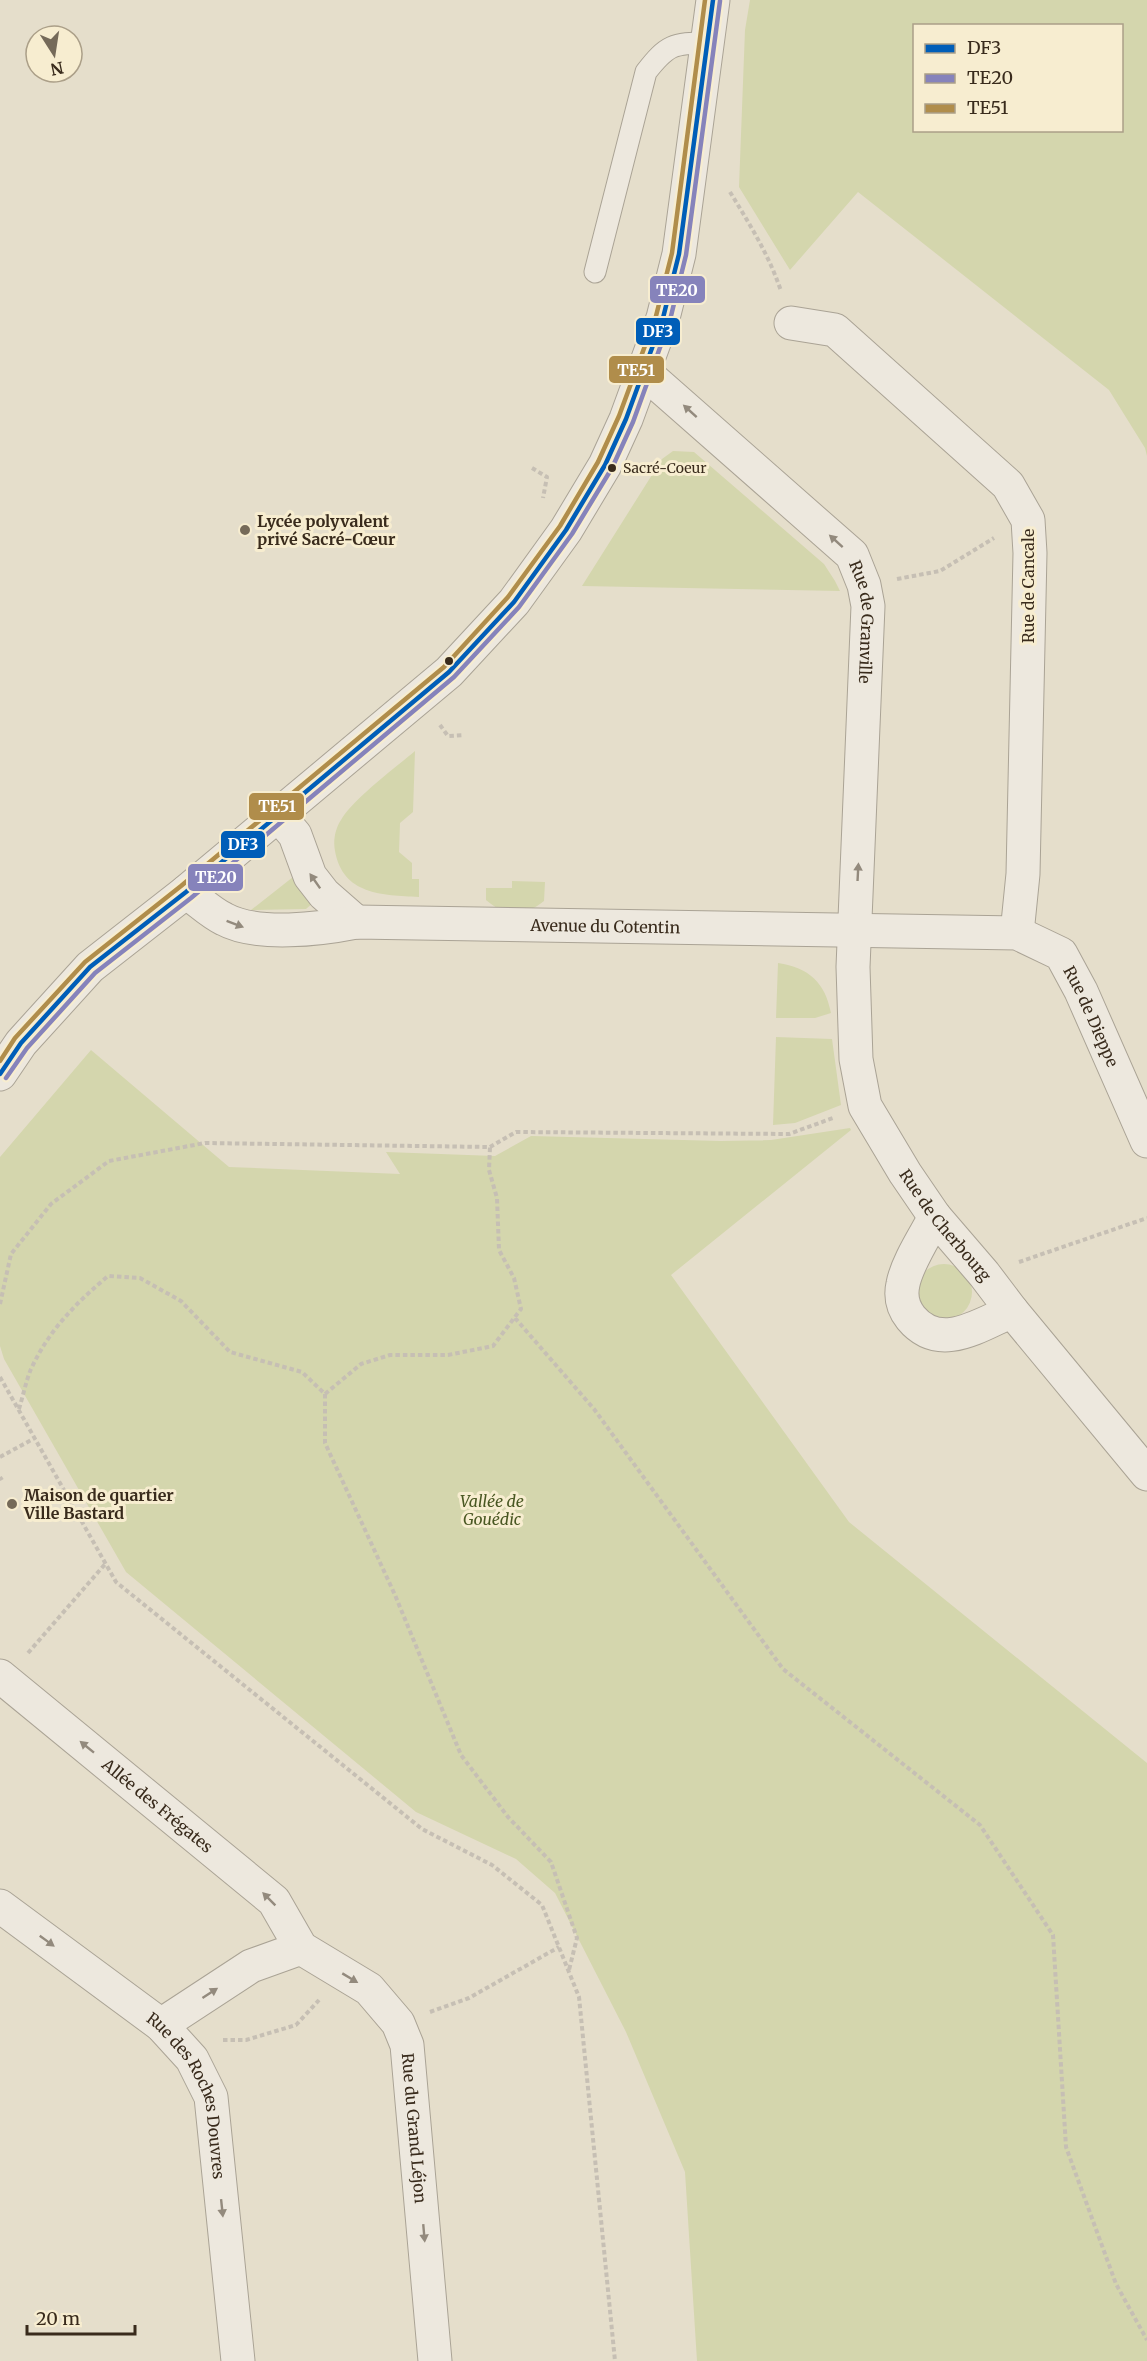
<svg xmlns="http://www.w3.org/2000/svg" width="1147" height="2361" font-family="Merriweather,serif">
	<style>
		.green { fill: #d4d6ad; fill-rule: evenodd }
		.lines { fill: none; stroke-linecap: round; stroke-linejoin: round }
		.service-casing { stroke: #aaa395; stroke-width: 23 }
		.minor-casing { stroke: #aaa395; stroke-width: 35 }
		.tertiary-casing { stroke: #aaa395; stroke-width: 35 }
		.path { stroke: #c6bfb4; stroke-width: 4; stroke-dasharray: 4.5 3; stroke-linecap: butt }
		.service { stroke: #ede8de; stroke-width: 21 }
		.minor { stroke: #ede8de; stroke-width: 33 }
		.tertiary { stroke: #ede8de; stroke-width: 33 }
		.bus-1-casing { stroke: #f7edd0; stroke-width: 9 }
		.bus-2-casing { stroke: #f7edd0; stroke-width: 9 }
		.bus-3-casing { stroke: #f7edd0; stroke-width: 9 }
		.bus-1 { stroke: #005eb8; stroke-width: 4.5 }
		.bus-2 { stroke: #8683bb; stroke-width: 4.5 }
		.bus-3 { stroke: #b08d4b; stroke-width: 4.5 }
		.oneway { fill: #938a7d }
		.bus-dot { fill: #392b1c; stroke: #f7edd0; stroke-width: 2 }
		.poi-dot { fill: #756a59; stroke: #f7edd0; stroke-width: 2 }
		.labels { text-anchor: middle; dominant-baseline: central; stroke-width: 6; stroke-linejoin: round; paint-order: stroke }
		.bus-label { font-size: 14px; fill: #392b1c; stroke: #f7edd0; text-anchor: start }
		.poi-label { font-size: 16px; font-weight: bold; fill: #392b1c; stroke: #f7edd0; text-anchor: start }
		.street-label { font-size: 16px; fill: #392b1c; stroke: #f7edd0 }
		.park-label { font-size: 16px; font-style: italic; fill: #495722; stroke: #f7edd0 }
		.line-badge { stroke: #f7edd0; stroke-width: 2 }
		.badge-label { font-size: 16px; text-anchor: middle; font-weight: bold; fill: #fff }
	</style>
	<rect width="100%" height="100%" fill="#e5decb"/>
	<!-- green -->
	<path class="green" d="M 750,0 L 1147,0 L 1147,456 L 1145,448 L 1109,390 L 858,192 L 790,270 L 739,187 L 745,30 ZM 914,26 L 1122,26 L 1122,130 L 914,130 Z
		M 673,451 L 694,452 L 824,564 L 835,581 L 840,591 L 582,586 L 662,459 Z
		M 415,751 L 413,812 L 400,823 L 399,852 L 412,863 L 412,879 L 419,879 L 419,897 C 382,895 343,895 335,851 C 333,841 335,829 341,820 C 353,799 395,768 415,751 Z
		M 293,877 L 314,902 L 306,909 L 251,910 Z
		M 512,881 L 545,882 L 544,901 C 524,917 506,917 486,900 L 486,888 L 512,888 Z
		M 778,963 C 809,968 825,982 831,1013 L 815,1018 L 776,1018 Z
		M 776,1037 L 832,1039 L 841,1105 L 795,1123 L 773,1125 Z
		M 91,1050 L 229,1167 L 400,1174 L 386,1152 L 495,1156 L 531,1136 L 721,1141 L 771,1140 L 850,1128 L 851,1130 L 671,1275 L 849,1522 L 1147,1763 L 1147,2361 L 697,2361 L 685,2172 L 626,2032 L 555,1893 L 516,1859 L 416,1812 L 126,1572 L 4,1359 L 0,1346 L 0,1157 Z
		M916 1292a28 28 0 1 1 56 0a28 28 0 1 1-56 0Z"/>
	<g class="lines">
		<!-- service casing -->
		<g class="service-casing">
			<path id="service" d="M 595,272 L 646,72 C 667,45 673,43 707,43"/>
		</g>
		<!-- minor casing -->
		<g class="minor-casing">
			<g id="minor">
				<path d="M 791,323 L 835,330 L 1008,485 L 1028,520 L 1030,553 L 1023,874 L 1017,933"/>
				<path id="s1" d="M 644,372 L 852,555 L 864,585 L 868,606 L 853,967 L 856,1059 L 865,1106 L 905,1173 L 935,1217 L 984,1274 L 1012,1311 L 1147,1474"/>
				<path d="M 279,816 L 295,835 L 310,876 L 324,894 L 356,922"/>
				<path id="s2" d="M 186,892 C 199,901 211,913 224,919 C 257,937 321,929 356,922 L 1017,933 L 1061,954 L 1081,991 L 1147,1141"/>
				<path d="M 935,1217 C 925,1236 907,1263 903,1284 C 900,1297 903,1308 911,1318 C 940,1353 979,1325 1012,1311"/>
				<path id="s3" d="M 0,1676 L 274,1901 L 301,1948 L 369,1989 L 398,2023 L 407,2045 L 435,2361"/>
				<path id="s4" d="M 0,1906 L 161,2025 L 192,2059 L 211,2097 L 238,2361"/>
				<path d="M 161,2025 L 251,1966 L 301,1948"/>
			</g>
		</g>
		<!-- tertiary casing -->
		<g class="tertiary-casing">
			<path id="tertiary" d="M 0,1074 L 21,1043 L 90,967 L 186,892 L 449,672 L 514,602 L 566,530 L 605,465 L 626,419 L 663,318 L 679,254 L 713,0"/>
		</g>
		<!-- path -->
		<path class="path" d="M 730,192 C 749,223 769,255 781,291
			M 532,468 L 547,477 L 543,498
			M 897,579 L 940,571 L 994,538
			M 440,725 L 448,736 L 464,735
			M 1019,1262 L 1147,1218
			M 0,1304 L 11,1254 L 51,1204 L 109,1161 L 205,1143 L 490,1147 L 516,1132 L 789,1134 L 833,1118
			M 515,1318 L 594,1409 L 783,1669 L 980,1825 L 1053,1935 L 1066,2147 L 1116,2284 L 1147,2340
			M 0,1377 L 116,1582 L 422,1829 L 492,1865 L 542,1905 L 579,1997 L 615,2361
			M 325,1394 L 325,1443 L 395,1595 L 461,1755 L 508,1817 L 551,1862 L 577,1938 L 569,1970
			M 19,1409 C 23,1396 26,1381 31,1369 C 49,1330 76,1303 108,1276 L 140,1278 L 181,1301 L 230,1352 L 302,1372 L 325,1394 L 361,1364 L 390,1355 L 448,1355 L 493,1346 L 521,1309 L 514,1278 L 499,1250 L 497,1198 L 489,1170 L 490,1147
			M 0,1457 L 35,1438
			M 0,1477 L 2,1480
			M 28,1653 L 106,1563
			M 430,2012 L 469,1998 L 559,1947
			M 223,2040 L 246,2040 L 296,2025 L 319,2000"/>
		<!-- service -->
		<use href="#service" class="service"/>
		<!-- minor -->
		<use href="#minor" class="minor"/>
		<!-- tertiary -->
		<use href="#tertiary" class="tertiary"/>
		<!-- bus-1 casing -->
		<g class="bus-1-casing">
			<path id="bus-1" d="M 0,1074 L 21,1043 L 90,967 L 186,892 L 449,672 L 514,602 L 566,530 L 605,465 L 626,419 L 663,318 L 679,254 L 713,0"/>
		</g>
		<!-- bus-2 casing -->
		<g class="bus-2-casing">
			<path id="bus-2" d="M 6,1078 L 27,1048 L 95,973 L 191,898 L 454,677 L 519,607 L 572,534 L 612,468 L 633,422 L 670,320 L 686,255 L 720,1"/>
		</g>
		<!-- bus-3 casing -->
		<g class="bus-3-casing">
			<path id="bus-3" d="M 0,1061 L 15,1038 L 85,962 L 181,886 L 444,667 L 508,597 L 560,526 L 598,462 L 619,416 L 656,316 L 672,253 L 705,0"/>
		</g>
		<!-- bus-1 -->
		<use href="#bus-1" class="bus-1"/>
		<!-- bus-2 -->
		<use href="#bus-2" class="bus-2"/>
		<!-- bus-3 -->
		<use href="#bus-3" class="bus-3"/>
	</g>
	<!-- one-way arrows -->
	<defs><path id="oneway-solid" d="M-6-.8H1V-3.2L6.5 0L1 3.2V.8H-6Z" transform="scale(1.5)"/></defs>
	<g class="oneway">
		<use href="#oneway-solid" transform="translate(690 411) rotate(-138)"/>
		<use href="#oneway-solid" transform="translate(836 541) rotate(-138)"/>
		<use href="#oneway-solid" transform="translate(858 872) rotate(-87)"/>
		<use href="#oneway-solid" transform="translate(315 881) rotate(-125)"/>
		<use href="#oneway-solid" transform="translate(235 924) rotate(21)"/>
		<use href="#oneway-solid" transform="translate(87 1747) rotate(-141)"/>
		<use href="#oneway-solid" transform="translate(269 1899) rotate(-135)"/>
		<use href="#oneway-solid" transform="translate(47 1941) rotate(36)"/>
		<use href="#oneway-solid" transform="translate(350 1978) rotate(31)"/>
		<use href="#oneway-solid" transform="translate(210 1993) rotate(-33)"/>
		<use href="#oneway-solid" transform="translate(222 2208) rotate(84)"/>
		<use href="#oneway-solid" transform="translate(424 2233) rotate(85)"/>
	</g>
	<!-- markers -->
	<g class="bus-dot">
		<circle cx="612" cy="468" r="5"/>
		<circle cx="449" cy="661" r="5"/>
	</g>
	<g class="poi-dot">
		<circle cx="245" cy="530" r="6"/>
		<circle cx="12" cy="1504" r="6"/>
	</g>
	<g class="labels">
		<!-- bus labels -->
		<g class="bus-label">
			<text x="623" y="468">Sacré-Coeur</text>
		</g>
		<!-- poi labels -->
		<g class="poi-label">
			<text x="257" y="521">Lycée polyvalent<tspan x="257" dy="18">privé Sacré-Cœur</tspan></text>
			<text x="24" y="1495">Maison de quartier<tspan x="24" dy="18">Ville Bastard</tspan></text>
		</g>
		<!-- street labels -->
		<g class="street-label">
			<text transform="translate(1028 586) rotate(-90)">Rue de Cancale</text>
			<text stroke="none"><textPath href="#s1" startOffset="346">Rue de Granville</textPath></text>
			<text stroke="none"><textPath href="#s2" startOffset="430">Avenue du Cotentin</textPath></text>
			<text stroke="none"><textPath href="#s2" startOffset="960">Rue de Dieppe</textPath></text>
			<text stroke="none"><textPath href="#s1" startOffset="976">Rue de Cherbourg</textPath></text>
			<text stroke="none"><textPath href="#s3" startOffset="204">Allée des Frégates</textPath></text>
			<text stroke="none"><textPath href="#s4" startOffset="278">Rue des Roches Douvres</textPath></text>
			<text stroke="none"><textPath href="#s3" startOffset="640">Rue du Grand Léjon</textPath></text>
		</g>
		<!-- park labels -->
		<g class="park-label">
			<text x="492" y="1501">Vallée de<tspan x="492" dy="18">Gouédic</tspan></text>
		</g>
	</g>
	<g class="line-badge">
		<rect x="649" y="275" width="57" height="29" rx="6" fill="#8683bb"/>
		<rect x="635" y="317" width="46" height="29" rx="6" fill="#005eb8"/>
		<rect x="608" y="355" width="57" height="29" rx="6" fill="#b08d4b"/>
		<rect x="248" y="792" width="57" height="29" rx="6" fill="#b08d4b"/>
		<rect x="220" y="830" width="46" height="29" rx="6" fill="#005eb8"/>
		<rect x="187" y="863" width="57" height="29" rx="6" fill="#8683bb"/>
	</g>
	<g class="badge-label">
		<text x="677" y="296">TE20</text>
		<text x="658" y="337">DF3</text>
		<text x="636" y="376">TE51</text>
		<text x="277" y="812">TE51</text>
		<text x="243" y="850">DF3</text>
		<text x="216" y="883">TE20</text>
	</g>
	<!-- legend -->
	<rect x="913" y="24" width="210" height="108" fill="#f7edd0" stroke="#ab9f88" stroke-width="1.5"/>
	<rect x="925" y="44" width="30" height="9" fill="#005eb8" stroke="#ab9f88" stroke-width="1.5"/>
	<text x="967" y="54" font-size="18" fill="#392b1c">DF3</text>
	<rect x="925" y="74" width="30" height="9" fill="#8683bb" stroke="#ab9f88" stroke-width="1.5"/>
	<text x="967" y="84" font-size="18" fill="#392b1c">TE20</text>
	<rect x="925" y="104" width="30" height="9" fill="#b08d4b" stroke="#ab9f88" stroke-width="1.5"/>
	<text x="967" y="114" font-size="18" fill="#392b1c">TE51</text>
	<!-- north arrow -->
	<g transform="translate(54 54) rotate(168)"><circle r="28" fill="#f7edd0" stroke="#ab9f88" stroke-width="1.5"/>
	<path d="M0-4.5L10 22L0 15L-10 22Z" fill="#756a59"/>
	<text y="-9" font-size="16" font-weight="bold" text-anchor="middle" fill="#392b1c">N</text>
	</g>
	<!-- scale -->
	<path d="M27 2325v9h108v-9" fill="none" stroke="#392b1c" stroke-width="3"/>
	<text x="36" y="2325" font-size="18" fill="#392b1c" stroke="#f7edd0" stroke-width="4.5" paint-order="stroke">20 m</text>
</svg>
